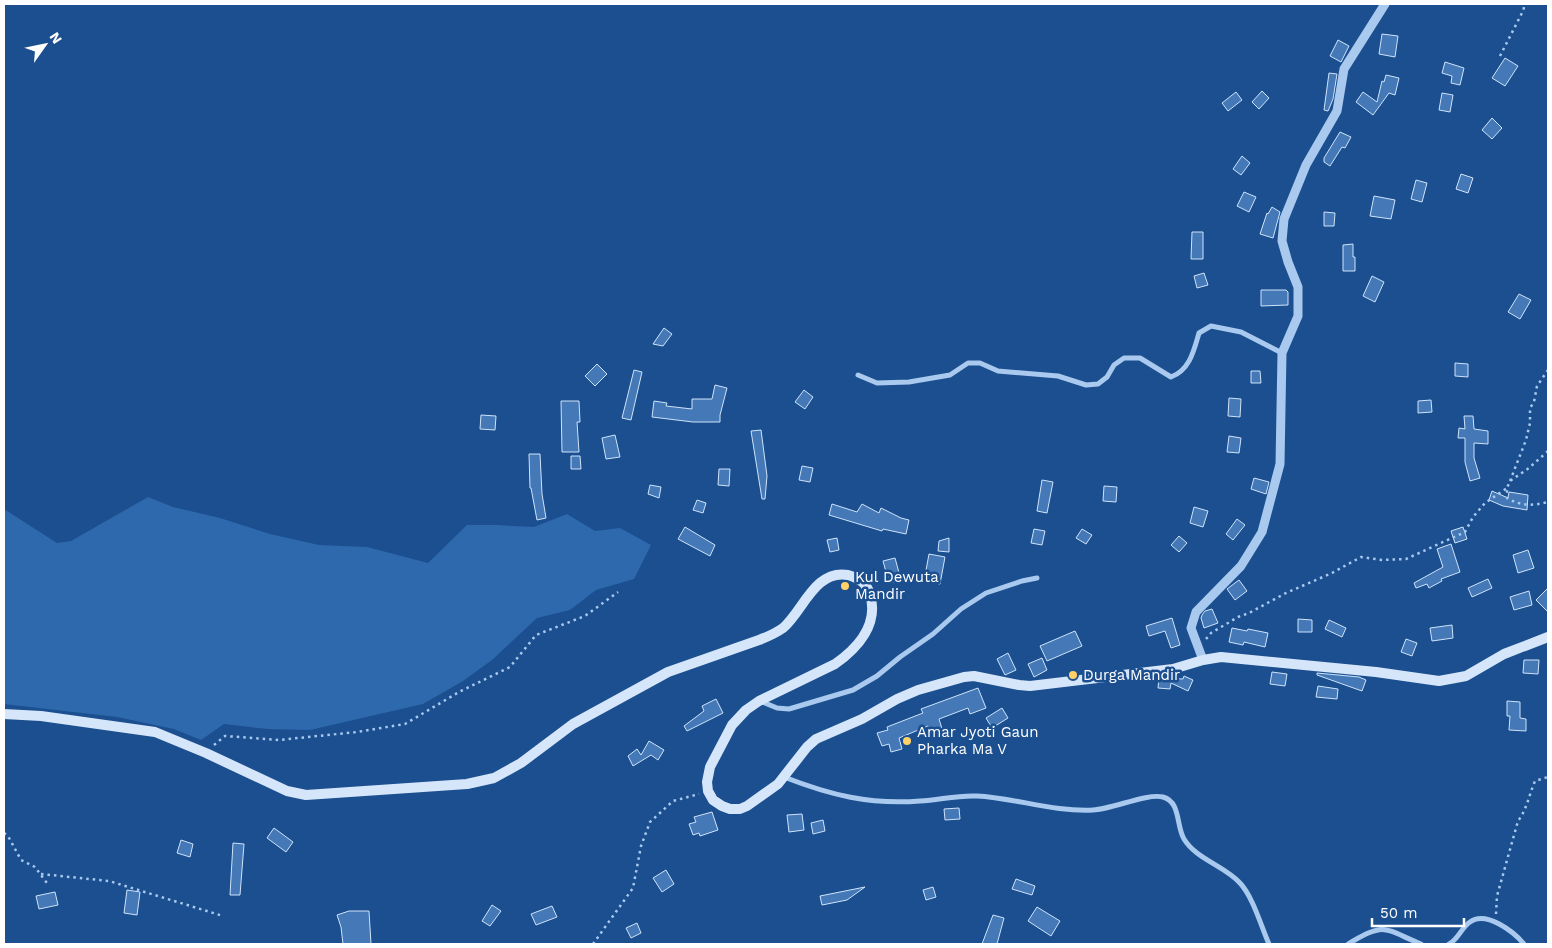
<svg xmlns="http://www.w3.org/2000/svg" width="1552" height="948" font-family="'Work Sans',sans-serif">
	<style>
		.green { fill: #2e69ad }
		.building { fill: #4478b7; stroke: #cfe3fa }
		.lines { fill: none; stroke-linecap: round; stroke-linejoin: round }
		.path { stroke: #a9c9ee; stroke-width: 2.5; stroke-dasharray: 2.5 4; stroke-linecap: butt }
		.minor { stroke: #a9c9ee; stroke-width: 5 }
		.tertiary { stroke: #a9c9ee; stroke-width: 9 }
		.secondary { stroke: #d6e6fa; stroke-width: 10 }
		.poi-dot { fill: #ffd166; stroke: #1b4f8f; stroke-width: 2 }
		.labels { text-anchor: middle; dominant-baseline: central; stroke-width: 5; stroke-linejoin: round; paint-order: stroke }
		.poi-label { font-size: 15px; fill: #fff; stroke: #1b4f8f; text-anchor: start }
	</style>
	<rect width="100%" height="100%" fill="#1b4f8f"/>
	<!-- green -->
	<path class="green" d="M 148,497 L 173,507 L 220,518 L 270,534 L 319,545 L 367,547 L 428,563 L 467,525 L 496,525 L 534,527 L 567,514 L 595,531 L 620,528 L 651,545 L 634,579 L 596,590 L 570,610 L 537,618 L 492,660 L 463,681 L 423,704 L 310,730 L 268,729 L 224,724 L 201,740 L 174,729 L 117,717 L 4,704 L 4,509 L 57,543 L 71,541 Z"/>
	<!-- building -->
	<path class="building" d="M 1382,34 L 1398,36 L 1395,57 L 1379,54 Z
		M 1338,40 L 1349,46 L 1341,62 L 1330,56 Z
		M 1505,58 L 1518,66 L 1505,86 L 1492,78 Z
		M 1445,62 L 1464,68 L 1460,85 L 1451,83 L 1452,76 L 1442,73 Z
		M 1329,73 L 1337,74 L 1333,99 L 1328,111 L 1324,110 Z
		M 1386,75 L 1399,78 L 1395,95 L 1389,93 L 1373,115 L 1356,102 L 1363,92 L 1377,102 L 1382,81 L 1384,82 Z
		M 1262,91 L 1269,98 L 1259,109 L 1252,102 Z
		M 1236,92 L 1242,100 L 1228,111 L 1222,103 Z
		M 1442,93 L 1453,95 L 1450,112 L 1439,110 Z
		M 1492,118 L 1502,128 L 1492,139 L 1482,130 Z
		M 1340,132 L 1351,137 L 1345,148 L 1342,147 L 1330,166 L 1324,162 L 1324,158 Z
		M 1242,156 L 1250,163 L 1241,175 L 1233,169 Z
		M 1461,174 L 1473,178 L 1468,193 L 1456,189 Z
		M 1416,180 L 1427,183 L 1422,202 L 1411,199 Z
		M 1244,192 L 1256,197 L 1249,212 L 1237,206 Z
		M 1374,196 L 1395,200 L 1391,219 L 1370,216 Z
		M 1272,207 L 1280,212 L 1273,238 L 1260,234 L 1267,213 L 1268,214 Z
		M 1324,212 L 1335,213 L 1334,226 L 1324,226 Z
		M 1192,232 L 1203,232 L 1203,259 L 1191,259 Z
		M 1353,244 L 1353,257 L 1355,257 L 1355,271 L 1343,271 L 1343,245 Z
		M 1204,273 L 1208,285 L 1197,288 L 1194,276 Z
		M 1372,276 L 1384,282 L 1375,302 L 1363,296 Z
		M 1261,290 L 1286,290 L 1288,292 L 1288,305 L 1261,306 Z
		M 1519,294 L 1531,300 L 1520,319 L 1508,312 Z
		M 664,328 L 672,334 L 663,346 L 653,344 Z
		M 1455,363 L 1468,364 L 1468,377 L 1455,376 Z
		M 597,364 L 607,374 L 595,386 L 585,376 Z
		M 634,370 L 642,372 L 631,420 L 622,418 Z
		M 1251,371 L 1260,371 L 1261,383 L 1251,383 Z
		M 715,385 L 727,388 L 720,415 L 720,422 L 693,422 L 652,417 L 654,401 L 667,403 L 666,406 L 692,409 L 692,399 L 712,399 Z
		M 804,390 L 813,397 L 805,409 L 795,402 Z
		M 1229,398 L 1241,399 L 1240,417 L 1228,416 Z
		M 1431,400 L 1432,412 L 1418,413 L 1418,401 Z
		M 561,401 L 579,401 L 580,422 L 577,422 L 579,452 L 562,452 Z
		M 481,415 L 496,416 L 495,430 L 480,429 Z
		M 1464,416 L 1473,416 L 1474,429 L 1488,431 L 1488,444 L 1474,443 L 1474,458 L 1480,478 L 1470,481 L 1465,462 L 1465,438 L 1458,438 L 1459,428 L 1465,429 Z
		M 761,430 L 767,476 L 765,499 L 762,499 L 751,431 Z
		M 615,435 L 620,457 L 606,459 L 602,438 Z
		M 1229,436 L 1241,438 L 1239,453 L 1227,452 Z
		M 529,454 L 540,454 L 542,494 L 546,518 L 537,520 L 531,488 L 530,488 Z
		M 571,456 L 580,456 L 581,469 L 571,469 Z
		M 802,466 L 813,468 L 810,482 L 799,480 Z
		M 719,469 L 730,469 L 729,486 L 718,485 Z
		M 1254,478 L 1269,482 L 1266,494 L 1251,489 Z
		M 1042,480 L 1053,482 L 1047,513 L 1037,511 Z
		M 650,485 L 661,487 L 659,498 L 648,494 Z
		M 1104,486 L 1117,487 L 1116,502 L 1103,501 Z
		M 1492,491 L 1508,498 L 1509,492 L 1528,495 L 1527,510 L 1503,506 L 1489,500 Z
		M 697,500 L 706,503 L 703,513 L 693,510 Z
		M 832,504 L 857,512 L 862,504 L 879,513 L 881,508 L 901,518 L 909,520 L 906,534 L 883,529 L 882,531 L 829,515 Z
		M 1194,507 L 1208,511 L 1203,527 L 1190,523 Z
		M 1237,519 L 1245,525 L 1233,540 L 1226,534 Z
		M 685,527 L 715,545 L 710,556 L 678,539 Z
		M 1463,527 L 1467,539 L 1455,543 L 1451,531 Z
		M 1034,529 L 1045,531 L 1042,545 L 1031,543 Z
		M 1082,529 L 1092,535 L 1086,544 L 1076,538 Z
		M 1179,536 L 1187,543 L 1179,552 L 1171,545 Z
		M 837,538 L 839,550 L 830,552 L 827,540 Z
		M 949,538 L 949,552 L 938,551 L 939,541 Z
		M 1451,544 L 1460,572 L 1441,579 L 1442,581 L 1429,588 L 1427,584 L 1416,588 L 1414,583 L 1443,567 L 1437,549 Z
		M 1528,550 L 1534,568 L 1518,573 L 1513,555 Z
		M 929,554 L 945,557 L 940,584 L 924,581 Z
		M 895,558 L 901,580 L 889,583 L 883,561 Z
		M 1488,579 L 1492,588 L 1472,597 L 1468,588 Z
		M 1239,580 L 1247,591 L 1235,600 L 1227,589 Z
		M 1548,588 L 1548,612 L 1536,600 Z
		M 1529,591 L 1532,605 L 1514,610 L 1510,597 Z
		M 1212,609 L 1218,623 L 1204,628 L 1201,618 L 1202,615 L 1205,611 Z
		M 1172,618 L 1180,645 L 1171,648 L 1165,631 L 1149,636 L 1146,626 Z
		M 1298,619 L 1312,620 L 1312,632 L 1298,632 Z
		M 1329,620 L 1346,628 L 1342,637 L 1325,629 Z
		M 1452,625 L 1453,638 L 1432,641 L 1430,628 Z
		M 1232,628 L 1247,631 L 1248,629 L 1268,633 L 1265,647 L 1244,642 L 1243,645 L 1229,642 Z
		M 1075,631 L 1082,646 L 1047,661 L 1040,646 Z
		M 1406,639 L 1417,643 L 1412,656 L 1401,652 Z
		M 1008,653 L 1016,670 L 1005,675 L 997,659 Z
		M 1042,658 L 1047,670 L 1034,677 L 1028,664 Z
		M 1524,660 L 1539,660 L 1538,674 L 1523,673 Z
		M 1272,672 L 1287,674 L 1285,686 L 1270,684 Z
		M 1317,673 L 1359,677 L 1366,680 L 1362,691 L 1317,675 Z
		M 1184,676 L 1193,680 L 1188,691 L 1171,683 L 1170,689 L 1158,688 L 1159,678 L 1183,679 Z
		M 1318,686 L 1338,689 L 1337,699 L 1316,697 Z
		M 978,688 L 986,708 L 970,714 L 968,708 L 939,719 L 943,732 L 932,736 L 928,726 L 899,738 L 902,749 L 891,752 L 889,744 L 882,746 L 877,733 L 888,730 L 887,727 L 923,713 L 921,709 Z
		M 716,699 L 723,713 L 687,731 L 684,726 L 704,711 L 702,706 Z
		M 1507,701 L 1520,702 L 1520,718 L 1526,719 L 1526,731 L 1509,730 L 1510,716 L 1507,716 Z
		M 1002,708 L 1008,718 L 992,728 L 986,718 Z
		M 649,741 L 664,750 L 658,760 L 651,755 L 633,766 L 628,756 L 637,749 L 641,755 Z
		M 959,808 L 960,819 L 945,820 L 944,809 Z
		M 712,812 L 718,830 L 700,836 L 699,833 L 693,835 L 689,824 L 696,822 L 694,817 Z
		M 802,814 L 804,830 L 789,832 L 787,815 Z
		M 823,820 L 825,831 L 813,834 L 811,823 Z
		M 274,828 L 293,842 L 286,852 L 267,838 Z
		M 181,840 L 193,844 L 190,857 L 177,853 Z
		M 233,843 L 244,844 L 240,895 L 230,895 Z
		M 666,870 L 674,884 L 662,892 L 653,878 Z
		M 1016,879 L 1035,886 L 1032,895 L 1012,889 Z
		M 865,887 L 847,900 L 822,905 L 820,896 Z
		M 933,887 L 936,897 L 926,900 L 923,890 Z
		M 127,890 L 140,892 L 137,915 L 124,913 Z
		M 55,892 L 58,905 L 39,909 L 36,896 Z
		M 492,905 L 501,911 L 490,926 L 482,921 Z
		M 552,906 L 557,917 L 536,925 L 531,914 Z
		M 1037,907 L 1060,921 L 1051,936 L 1028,921 Z
		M 349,911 L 369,911 L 371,944 L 343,944 L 341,927 L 337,915 Z
		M 993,915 L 1004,918 L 997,944 L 982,944 Z
		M 637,923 L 641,933 L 631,938 L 626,928 Z"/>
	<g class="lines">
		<!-- path -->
		<path class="path" d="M 1500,56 L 1523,11 L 1525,4
			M 1548,451 L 1529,468 L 1510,481 L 1507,488 L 1507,498 C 1520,506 1533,506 1548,502
			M 1510,481 L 1526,440 L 1530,423 L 1530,408 L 1534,402 L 1537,386 L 1548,370
			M 1206,639 L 1211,633 L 1238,617 L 1249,613 L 1286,593 L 1332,573 L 1361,557 L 1382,560 L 1406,559 L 1465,532 L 1473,517 L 1485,503 L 1507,488
			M 214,745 L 225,736 L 279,740 L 357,732 L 405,724 L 459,692 L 510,667 L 536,635 L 585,616 L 618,592
			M 4,833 L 8,836 L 21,860 L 35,867 L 47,883
			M 41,874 L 109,881 L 223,916
			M 1496,914 L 1497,896 L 1518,821 C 1527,809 1529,795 1535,781 L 1548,777
			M 593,944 L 633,888 L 641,846 L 650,822 L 673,801 L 699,794"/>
		<!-- minor -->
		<path class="minor" d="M 858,375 L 877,383 L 909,382 L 950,375 L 968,363 L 980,363 L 998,371 L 1058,376 L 1086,385 L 1098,384 L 1107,377 L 1114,365 L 1124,358 L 1140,358 L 1171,377 C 1190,370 1194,350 1199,333 L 1211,326 L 1241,332 L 1282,353
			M 760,701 L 777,708 L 789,709 L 853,690 L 877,676 L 900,657 L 933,634 L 961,609 L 986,593 L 1022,581 L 1037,578
			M 784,777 C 830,795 870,805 920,801 C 940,800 956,795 977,796 C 1015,798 1054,812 1093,810 C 1113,809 1147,793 1163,797 C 1181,802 1176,826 1184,839 C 1196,859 1225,866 1240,883 C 1253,897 1261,926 1269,944
			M 1348,944 C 1385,921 1384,929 1421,944
			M 1449,944 C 1458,940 1461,928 1470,922 C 1486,910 1514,932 1524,944"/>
		<!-- tertiary -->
		<path class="tertiary" d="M 1203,660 L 1191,628 L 1196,612 L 1241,566 L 1262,532 L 1280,464 L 1282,353 L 1298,316 L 1298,287 L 1288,262 L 1282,241 L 1284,219 L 1306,165 L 1337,111 L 1344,69 L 1385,4"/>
		<!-- secondary -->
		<path class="secondary" d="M 4,714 L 41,716 L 155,732 L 206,753 L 287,791 L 306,795 L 467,784 L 494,778 L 521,763 L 573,724 L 668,672 L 759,640 C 767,637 776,633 783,628 C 803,611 815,569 848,575 C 859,578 867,584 870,594 C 879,624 858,648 835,664 L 759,701 L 746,710 L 732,725 L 710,767 L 707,782 L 708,791 L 713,800 L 722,806 L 730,809 L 740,809 L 747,806 L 778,784 L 807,747 L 816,739 L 862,719 L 897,699 L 918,690 L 964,677 L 974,676 L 1019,685 L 1030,686 L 1173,669 L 1203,660 L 1221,657 L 1376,672 L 1439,681 L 1466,676 L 1504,654 L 1548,637"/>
	</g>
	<!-- markers -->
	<g class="poi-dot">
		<circle cx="845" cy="586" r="5"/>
		<circle cx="1073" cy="675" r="5"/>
		<circle cx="907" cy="741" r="5"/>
	</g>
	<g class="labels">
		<!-- poi labels -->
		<g class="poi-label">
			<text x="855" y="577">Kul Dewuta<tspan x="855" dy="17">Mandir</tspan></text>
			<text x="1083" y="675">Durga Mandir</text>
			<text x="917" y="732">Amar Jyoti Gaun<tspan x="917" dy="17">Pharka Ma V</tspan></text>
		</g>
	</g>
	<!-- border -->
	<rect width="1552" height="948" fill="none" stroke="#ffffff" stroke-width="10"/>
	<!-- north arrow -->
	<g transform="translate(45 45) rotate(57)" stroke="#1b4f8f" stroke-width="4" paint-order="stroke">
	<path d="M0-4L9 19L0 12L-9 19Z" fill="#ffffff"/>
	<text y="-8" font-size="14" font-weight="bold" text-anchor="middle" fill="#ffffff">N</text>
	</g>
	<!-- scale -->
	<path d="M1372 918v8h92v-8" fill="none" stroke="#ffffff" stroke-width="2.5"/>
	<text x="1380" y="918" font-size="15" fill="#ffffff" stroke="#1b4f8f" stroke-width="4" paint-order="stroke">50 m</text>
</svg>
